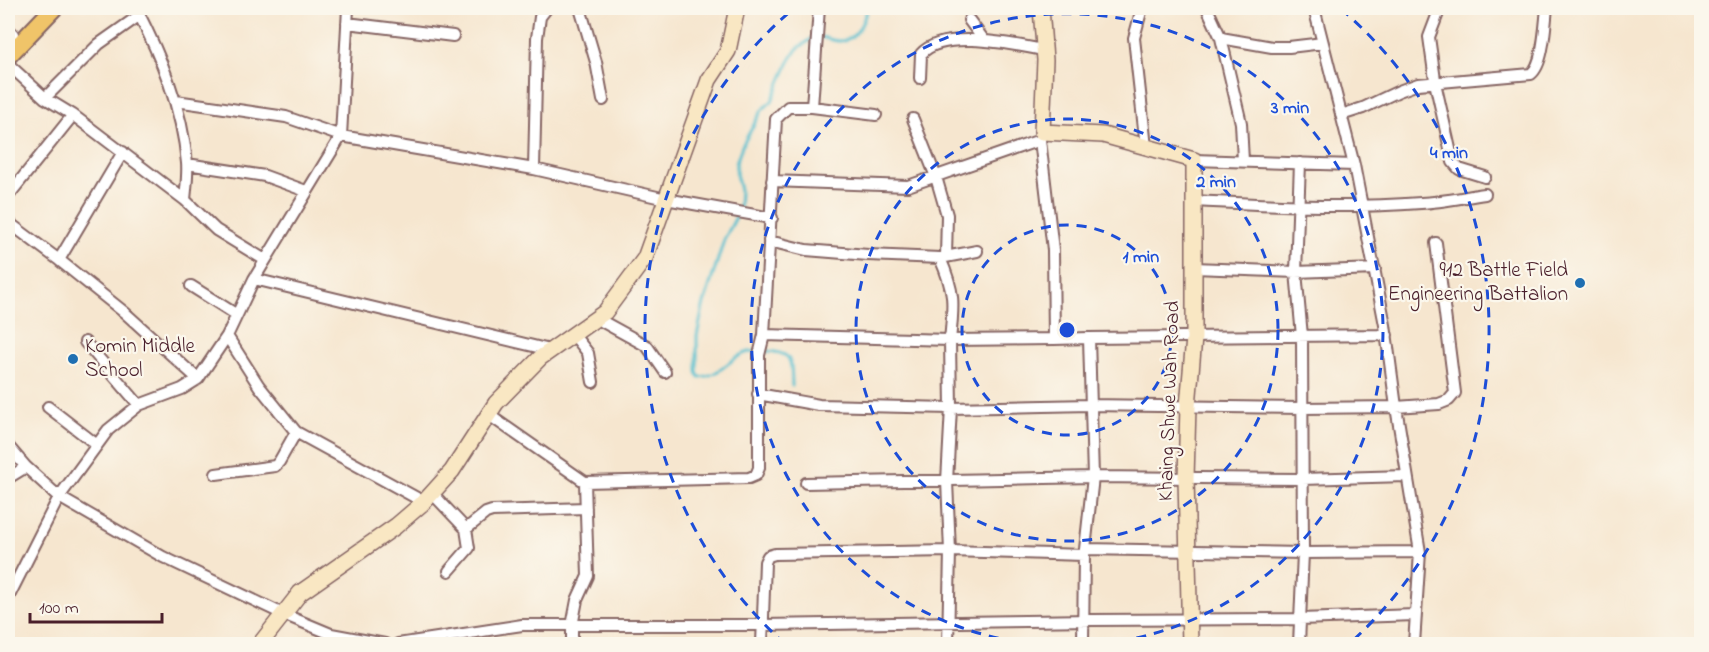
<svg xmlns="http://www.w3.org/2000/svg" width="1709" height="652" font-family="'Indie Flower',sans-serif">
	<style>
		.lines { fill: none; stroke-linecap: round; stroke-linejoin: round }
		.stream { stroke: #54bfcf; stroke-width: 3 }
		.street-casing { stroke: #866564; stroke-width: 14 }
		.secondary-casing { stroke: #866564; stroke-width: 18 }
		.primary-casing { stroke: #866564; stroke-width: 20 }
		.street { stroke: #fff; stroke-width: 10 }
		.secondary { stroke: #f9e7c3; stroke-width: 15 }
		.primary { stroke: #f0c469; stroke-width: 16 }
		.ring { fill: none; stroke: #1d4ed8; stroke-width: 3; stroke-dasharray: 10 8 }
		.poi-dot { fill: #1f6fb2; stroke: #fbf7ec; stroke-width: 2 }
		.labels { text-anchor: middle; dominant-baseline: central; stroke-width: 4.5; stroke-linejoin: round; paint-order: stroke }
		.poi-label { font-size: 21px; fill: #4a1f2b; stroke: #fbf7ec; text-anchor: end }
		.street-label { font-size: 21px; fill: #4a1f2b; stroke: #fbf7ec }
		.centre { fill: #1d4ed8; stroke: #fbf7ec; stroke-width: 3 }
		.ring-label { font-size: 18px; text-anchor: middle; font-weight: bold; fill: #1d4ed8; stroke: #fbf7ec; stroke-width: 4.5; stroke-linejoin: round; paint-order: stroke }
	</style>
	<rect width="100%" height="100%" fill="#fbf7ec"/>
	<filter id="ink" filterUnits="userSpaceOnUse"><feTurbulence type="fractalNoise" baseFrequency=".0167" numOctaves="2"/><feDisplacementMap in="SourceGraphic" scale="12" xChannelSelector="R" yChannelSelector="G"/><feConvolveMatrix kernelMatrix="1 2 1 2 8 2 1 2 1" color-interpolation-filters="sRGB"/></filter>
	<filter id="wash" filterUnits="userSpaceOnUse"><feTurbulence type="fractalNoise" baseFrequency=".008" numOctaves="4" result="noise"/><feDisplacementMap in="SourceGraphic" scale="24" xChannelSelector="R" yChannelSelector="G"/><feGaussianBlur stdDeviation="1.35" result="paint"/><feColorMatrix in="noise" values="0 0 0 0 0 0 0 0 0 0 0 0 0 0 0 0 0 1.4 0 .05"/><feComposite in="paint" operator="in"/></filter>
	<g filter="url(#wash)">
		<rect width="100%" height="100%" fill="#f6e6cf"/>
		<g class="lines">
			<!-- stream -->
			<path class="stream" d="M 820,37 C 826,38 834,41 840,41 C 858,40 863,21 868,8
				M 739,208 L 740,190 L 736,174 L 736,163 L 742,146 L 762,110 L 772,101 L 789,62 L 797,49 L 814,37
				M 737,215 L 724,240 L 703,307 L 697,336 L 697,372 L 699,377 C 725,376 730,352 757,351
				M 764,351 C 793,352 791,359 792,386"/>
		</g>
	</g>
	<g filter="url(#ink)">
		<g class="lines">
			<!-- street casing -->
			<g class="street-casing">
				<path id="street" d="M 136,8 C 161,57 182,107 187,163 C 188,175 186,188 185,200
					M 580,8 L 596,62 L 603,100
					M 1142,8 L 1134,38 L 1146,147
					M 1207,8 L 1221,38 L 1241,123 L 1243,161
					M 1314,8 L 1354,165 L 1385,325 L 1396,407 L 1420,552 L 1414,644
					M 1440,8 L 1429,37 L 1436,87 L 1453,162 L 1459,169 L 1485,177
					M 969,20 L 983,39
					M 347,23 L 453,36
					M 8,29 L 13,34
					M 1221,38 L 1272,47 L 1289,47 L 1323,43
					M 8,64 L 45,98 L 73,115 L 185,200 L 216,230 L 265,260
					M 920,78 L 921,54 C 943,28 1015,45 1044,50
					M 45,98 L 99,44 L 140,15
					M 176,101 L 286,117 L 341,136 L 534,169 L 666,199 L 772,218
					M 812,107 L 819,8
					M 876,115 L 812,107 L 788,107 L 776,119 L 764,335 L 950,340 L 951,408 L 947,481 L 950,551 L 948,644
					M 1341,115 L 1363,108 L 1399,91 L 1418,84 L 1531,74 C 1544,64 1545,24 1547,8
					M 913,119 L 936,177 L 947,215 L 946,257
					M 1194,160 L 1354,165
					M 187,164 L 265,176 L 306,191
					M 534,169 L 537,38 L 540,17 L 547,8
					M 772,181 L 908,186 L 1040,140
					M 8,196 L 73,115
					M 1194,201 C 1270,205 1345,209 1421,203 C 1442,202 1464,197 1485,194
					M 8,222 L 59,260 L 124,312 L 198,379
					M 769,241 L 806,250 L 868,255 L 940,258 L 977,251
					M 940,258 C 955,292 954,303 950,340 L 1054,339 L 1053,250 L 1040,140 L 1042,132
					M 59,260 L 123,152
					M 1194,268 L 1296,272 L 1375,269
					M 254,279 L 550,350
					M 191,286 L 237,315
					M 596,318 L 647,346 L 665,372
					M 573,334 L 588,353 L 593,382
					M 227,336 L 259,386 L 296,432 L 424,502
					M 1089,338 L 1387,335
					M 1054,339 L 1089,338 L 1093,477 L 1085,549 L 1303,553 L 1420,552
					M 85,342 L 139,405
					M 758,394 L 819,405 L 951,408 L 1090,405 L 1303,408 L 1396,407 L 1439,404 L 1449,400 L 1455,393 L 1436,243
					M 48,407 L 97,445
					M 489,415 L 585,482 L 749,478 L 756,475 L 759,468 L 759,355 L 764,335
					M 8,446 L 26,467 L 59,497 L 163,557 L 283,614 L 331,634 L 385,644
					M 216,474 L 275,466 L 279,462 L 296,432
					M 8,478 L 26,467
					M 806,483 L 1093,477 L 1302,479 L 1406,476
					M 432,493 L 466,529 L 469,548 L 449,571
					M 466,529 L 486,513 L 492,511 L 586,508
					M 8,598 L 59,497 L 108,430 L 139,405 L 182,389 L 198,379 L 227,336 L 254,279 L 341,136 L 348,8
					M 398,644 L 522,625 L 762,625 L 1091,620 L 1300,619 L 1415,615
					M 572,644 L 572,626 L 577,600 L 588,576 L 585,482
					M 762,644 L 765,562 L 768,556 L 775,554 L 950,551 L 1084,555 L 1085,549
					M 1083,644 L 1084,555
					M 1299,644 L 1303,553 L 1302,336 L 1296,272 L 1300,163"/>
			</g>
			<!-- secondary casing -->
			<g class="secondary-casing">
				<path id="secondary" d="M 1041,8 L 1045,60 L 1042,132 L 1103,135 L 1194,160 L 1194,338 L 1188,406 L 1186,478 L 1190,644
					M 260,644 L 300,593 L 396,526 L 424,502 L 452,471 L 496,403 L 540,358 L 605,312 L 645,258 L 709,80 L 728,51 L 737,8"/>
			</g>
			<!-- primary casing -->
			<g class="primary-casing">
				<path id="primary" d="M 8,56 L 54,8"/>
			</g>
			<!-- street -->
			<use href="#street" class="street"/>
			<!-- secondary -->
			<use href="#secondary" class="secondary"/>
			<!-- primary -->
			<use href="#primary" class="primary"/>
		</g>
	</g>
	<!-- distance rings -->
	<g class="ring">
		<circle cx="1067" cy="330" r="105"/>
		<circle cx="1067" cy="330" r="211"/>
		<path d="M1034 644A316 316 0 1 1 1100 644"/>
		<path d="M785 644A422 422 0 0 1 793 9M1341 9A422 422 0 0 1 1349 644"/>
	</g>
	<!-- markers -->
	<g class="poi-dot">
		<circle cx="1580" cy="283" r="6"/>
		<circle cx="73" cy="359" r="6"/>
	</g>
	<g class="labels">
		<!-- poi labels -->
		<g class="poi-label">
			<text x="1568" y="271">912 Battle Field<tspan x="1568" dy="24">Engineering Battalion</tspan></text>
			<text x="85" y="347" text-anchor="start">Komin Middle<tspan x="85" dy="24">School</tspan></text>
		</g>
		<!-- street labels -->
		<g class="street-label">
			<text transform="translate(1170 401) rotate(-88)">Khaing Shwe Wah Road</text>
		</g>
	</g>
	<circle cx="1067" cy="330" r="9" class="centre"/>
	<g class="ring-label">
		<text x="1290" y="113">3 min</text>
		<text x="1449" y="158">4 min</text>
		<text x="1216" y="187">2 min</text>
		<text x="1141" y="262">1 min</text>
	</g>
	<!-- margin -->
	<rect width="1709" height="652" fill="none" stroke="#fbf7ec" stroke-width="30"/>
	<!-- scale -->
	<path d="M30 613v9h132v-9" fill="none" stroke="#4a1f2b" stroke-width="3"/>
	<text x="39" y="613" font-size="18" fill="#4a1f2b" stroke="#fbf7ec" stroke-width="4.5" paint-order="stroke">100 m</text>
</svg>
